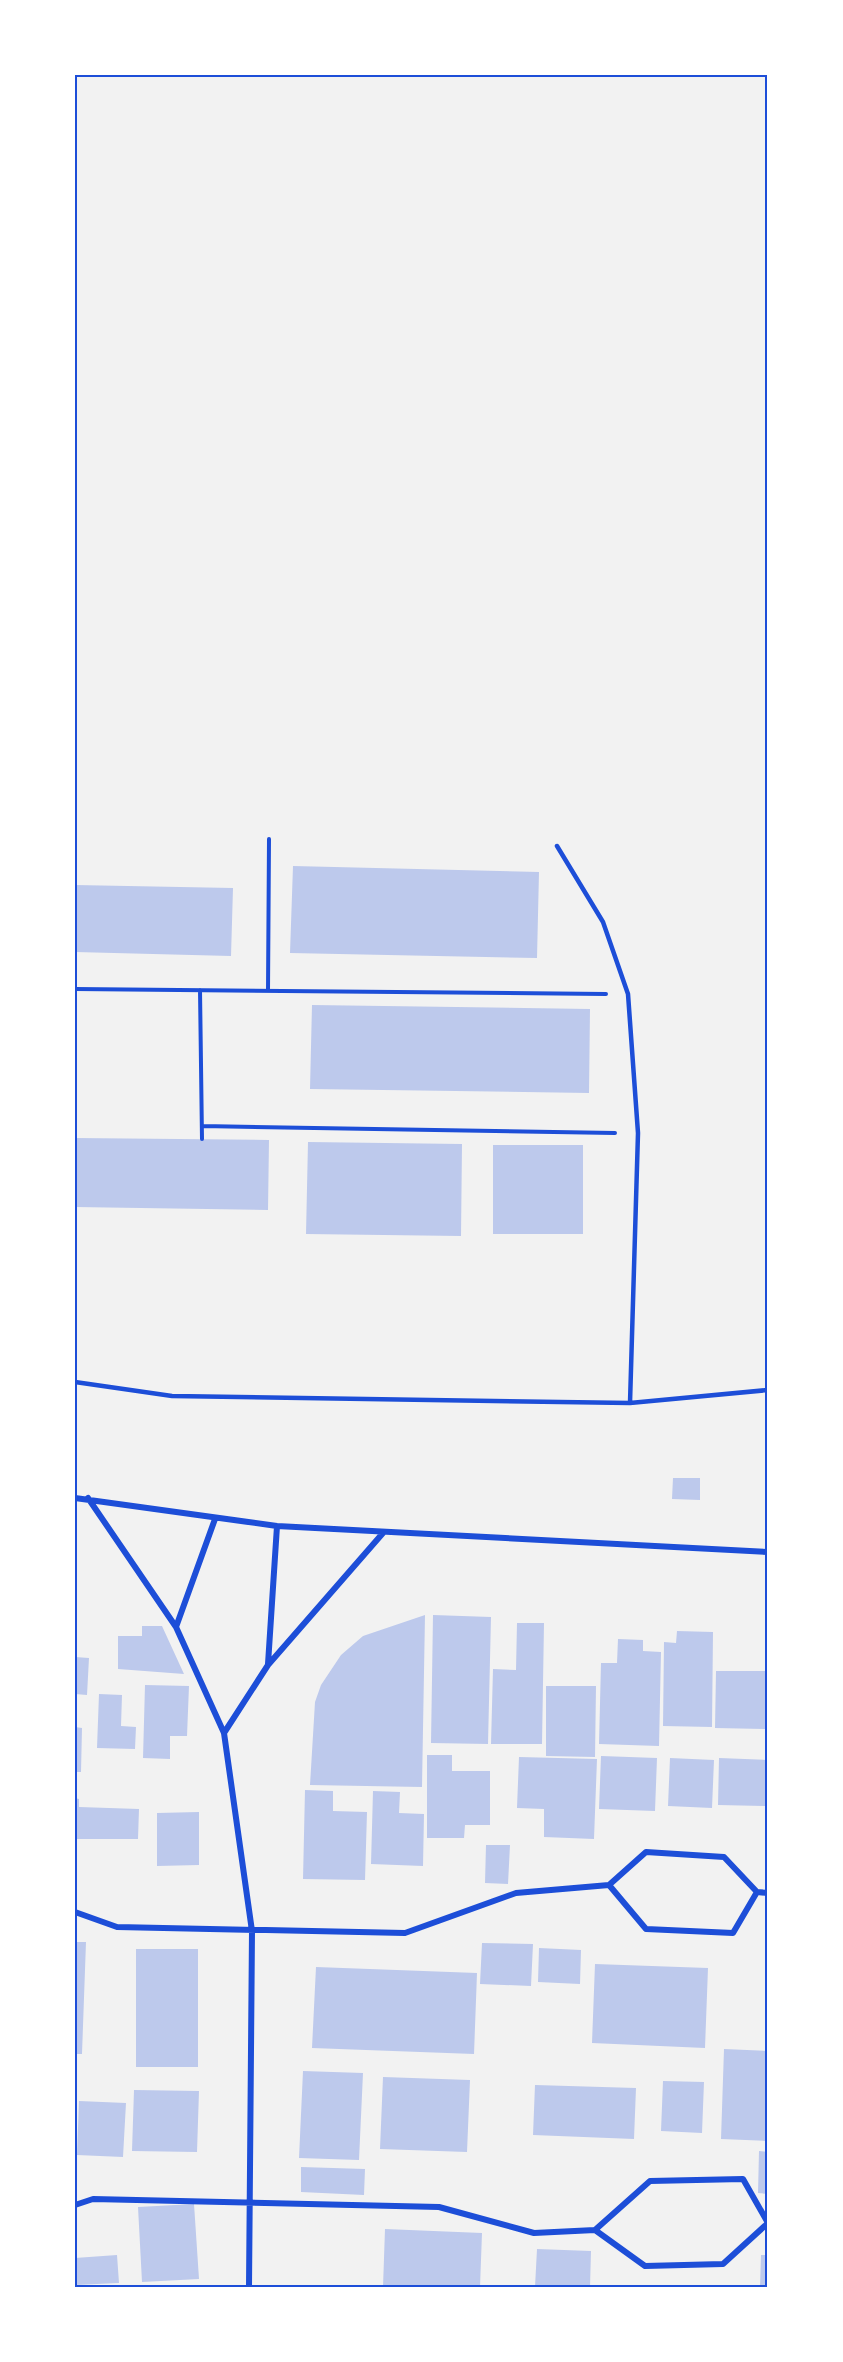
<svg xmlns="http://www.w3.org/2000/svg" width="843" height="2362" font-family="'DM Sans',sans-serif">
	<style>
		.building { fill: #bdc9ec }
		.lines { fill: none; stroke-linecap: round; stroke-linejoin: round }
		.path { stroke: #1d4ed8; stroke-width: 4 }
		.service { stroke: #1d4ed8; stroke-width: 4.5 }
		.minor { stroke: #1d4ed8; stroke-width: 6 }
		.neatline { fill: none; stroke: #1d4ed8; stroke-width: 2 }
	</style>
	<rect width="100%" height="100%" fill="#f2f2f2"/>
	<!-- building -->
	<path class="building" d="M 293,866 L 539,872 L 537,958 L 290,953 Z
		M 75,885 L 233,888 L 231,956 L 75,952 Z
		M 312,1005 L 590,1009 L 589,1093 L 310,1089 Z
		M 75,1138 L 269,1140 L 268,1210 L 75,1207 Z
		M 308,1142 L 462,1144 L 461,1236 L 306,1234 Z
		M 493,1145 L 583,1145 L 583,1234 L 493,1234 Z
		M 673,1478 L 700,1478 L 700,1500 L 672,1499 Z
		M 425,1615 L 422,1787 L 310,1785 L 315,1702 L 321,1685 L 341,1655 L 363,1636 Z
		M 433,1615 L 491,1617 L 488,1744 L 431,1743 Z
		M 517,1623 L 544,1623 L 542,1744 L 491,1744 L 493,1669 L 516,1670 Z
		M 142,1626 L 162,1626 L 184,1674 L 118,1669 L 118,1636 L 142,1636 Z
		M 677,1631 L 713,1632 L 712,1727 L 663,1726 L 664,1642 L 676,1643 Z
		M 618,1639 L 643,1640 L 643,1651 L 661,1652 L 659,1746 L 599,1744 L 601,1663 L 617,1663 Z
		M 75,1657 L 89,1658 L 87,1695 L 75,1694 Z
		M 716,1671 L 768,1671 L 768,1729 L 715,1728 Z
		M 145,1685 L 189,1686 L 187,1736 L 170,1736 L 170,1759 L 143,1758 Z
		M 546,1686 L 596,1686 L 595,1757 L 546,1756 Z
		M 99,1694 L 122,1695 L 121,1726 L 136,1727 L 135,1749 L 97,1748 Z
		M 75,1727 L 82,1728 L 81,1772 L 75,1772 Z
		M 427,1755 L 452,1755 L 452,1771 L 490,1771 L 490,1825 L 465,1825 L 464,1838 L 427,1838 Z
		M 601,1756 L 657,1758 L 655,1811 L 599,1809 Z
		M 519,1757 L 597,1759 L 594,1839 L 544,1837 L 544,1809 L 517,1808 Z
		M 670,1758 L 714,1760 L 712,1808 L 668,1806 Z
		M 719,1758 L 768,1760 L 768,1806 L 718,1805 Z
		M 305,1790 L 333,1791 L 333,1811 L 367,1812 L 365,1880 L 303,1879 Z
		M 373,1791 L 400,1792 L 399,1813 L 424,1814 L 423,1866 L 371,1864 Z
		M 75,1798 L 79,1799 L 79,1807 L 139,1809 L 138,1839 L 77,1839 L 77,1856 L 75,1856 Z
		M 199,1812 L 199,1865 L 157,1866 L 157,1813 Z
		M 486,1845 L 510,1845 L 508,1884 L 485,1883 Z
		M 75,1942 L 86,1942 L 82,2054 L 75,2054 Z
		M 482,1943 L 533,1944 L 531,1986 L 480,1984 Z
		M 539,1948 L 581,1950 L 580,1984 L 538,1982 Z
		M 136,1949 L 198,1949 L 198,2067 L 136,2067 Z
		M 595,1964 L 708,1968 L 705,2048 L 592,2043 Z
		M 316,1967 L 477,1973 L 474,2054 L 312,2048 Z
		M 724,2049 L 768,2051 L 768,2141 L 721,2139 Z
		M 303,2071 L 363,2073 L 359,2160 L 299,2158 Z
		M 383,2077 L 470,2080 L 467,2152 L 380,2149 Z
		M 663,2081 L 704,2082 L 702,2133 L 661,2131 Z
		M 535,2085 L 636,2088 L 634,2139 L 533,2135 Z
		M 134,2090 L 199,2091 L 197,2152 L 132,2151 Z
		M 79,2101 L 126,2103 L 123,2157 L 77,2155 Z
		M 759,2151 L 768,2152 L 768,2194 L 758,2193 Z
		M 301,2167 L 365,2169 L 364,2195 L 301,2192 Z
		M 194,2204 L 199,2279 L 142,2282 L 138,2207 Z
		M 385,2229 L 482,2233 L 480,2287 L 383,2287 Z
		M 537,2249 L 591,2251 L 590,2287 L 535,2287 Z
		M 117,2255 L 119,2283 L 75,2285 L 75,2258 Z
		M 761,2255 L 768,2255 L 768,2287 L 760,2287 Z"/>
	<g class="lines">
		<!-- path -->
		<path class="path" d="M 75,989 L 606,994
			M 200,990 L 202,1139
			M 268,991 L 269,839
			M 202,1126 L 615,1133"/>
		<!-- service -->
		<path class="service" d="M 557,846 L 603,922 L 628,994 L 638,1133 L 630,1403
			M 75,1382 L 172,1396 L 630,1403 L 768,1390"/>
		<!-- minor -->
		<path class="minor" d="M 75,1498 L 277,1526 L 768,1552
			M 88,1498 L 176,1627 L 224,1733 L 252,1931 L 249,2287
			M 176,1627 L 215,1519
			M 268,1664 L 277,1526
			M 224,1733 L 268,1665 L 383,1533
			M 609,1885 L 646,1929 L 733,1933 L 757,1892
			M 75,1912 L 117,1927 L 405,1933 L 516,1893 L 609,1885 L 646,1852 L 724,1857 L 757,1892 L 768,1893
			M 75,2205 L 93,2199 L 439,2207 L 534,2233 L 595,2230 L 650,2181 L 743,2179 L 768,2223
			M 595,2230 L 645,2266 L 723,2264 L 768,2223"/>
	</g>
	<!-- border -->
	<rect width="843" height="2362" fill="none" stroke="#ffffff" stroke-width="153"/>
	<rect x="76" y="76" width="690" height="2210" class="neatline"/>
</svg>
